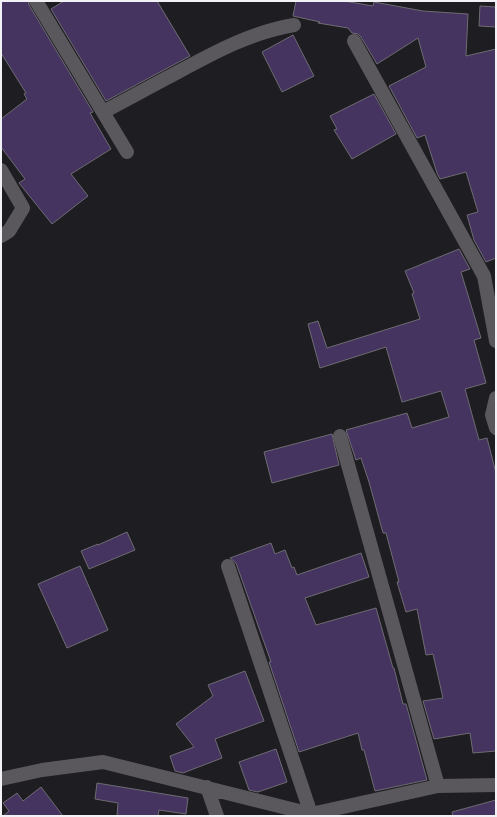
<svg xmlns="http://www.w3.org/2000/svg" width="497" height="817" font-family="'Fira Sans',sans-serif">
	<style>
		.building { fill: #453360; stroke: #6e6c72 }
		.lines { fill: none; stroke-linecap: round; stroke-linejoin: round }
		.street { stroke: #5a585d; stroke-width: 14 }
	</style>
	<rect width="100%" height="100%" fill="#1e1d21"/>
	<!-- building -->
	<path class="building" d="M 1,1 L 28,1 L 29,5 L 93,112 L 90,113 L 111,149 L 71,174 L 88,196 L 52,224 L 19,183 L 25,179 L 1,147 L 1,119 L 27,99 L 24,94 L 26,93 L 1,53 Z
		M 64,1 L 157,1 L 190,56 L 106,101 L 51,9 Z
		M 296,1 L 344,1 L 373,6 L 374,2 L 423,11 L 468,14 L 466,56 L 496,49 L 496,258 L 486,262 L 474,240 L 467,215 L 478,212 L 466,172 L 440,179 L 437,173 L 425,135 L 417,138 L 389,86 L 426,67 L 418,38 L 377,64 L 361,37 L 358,34 L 352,33 L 348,28 L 318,23 L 320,22 L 293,16 Z
		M 480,6 L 496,7 L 496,27 L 479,26 Z
		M 293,35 L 314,76 L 282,92 L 262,52 Z
		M 374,94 L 396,134 L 352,159 L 334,130 L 337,129 L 330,116 Z
		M 459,249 L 470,269 L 461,272 L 481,338 L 474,340 L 486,383 L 465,389 L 479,440 L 487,438 L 496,473 L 496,751 L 473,753 L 470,733 L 434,739 L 423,701 L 443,698 L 433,654 L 426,655 L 417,609 L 406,612 L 397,582 L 399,582 L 386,533 L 383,533 L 369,482 L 361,458 L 356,460 L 346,430 L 407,413 L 412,428 L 449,417 L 441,391 L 402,402 L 386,347 L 320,368 L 308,324 L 318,321 L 327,348 L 420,319 L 412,294 L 414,293 L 405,271 Z
		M 332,434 L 339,465 L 272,483 L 264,452 Z
		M 127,532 L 135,550 L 89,569 L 81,551 L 98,544 L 98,545 Z
		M 271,543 L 275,554 L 285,550 L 292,568 L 294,567 L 297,575 L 361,553 L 369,577 L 305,598 L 316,625 L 376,608 L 393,668 L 394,668 L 403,704 L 406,704 L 427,780 L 375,791 L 364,750 L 362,750 L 358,733 L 299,752 L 269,662 L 271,662 L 236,563 L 230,558 Z
		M 80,566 L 108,630 L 67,648 L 38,584 Z
		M 245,671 L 264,721 L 215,739 L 222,758 L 183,773 L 175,771 L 170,756 L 194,747 L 176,724 L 213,696 L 208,685 Z
		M 276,749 L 287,782 L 258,792 L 249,790 L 239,762 Z
		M 97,783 L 188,798 L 186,814 L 159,810 L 158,816 L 117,816 L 118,803 L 95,799 Z
		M 41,787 L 63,816 L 3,816 L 9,811 L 3,803 L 17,793 L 23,801 Z
		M 496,800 L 496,816 L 453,816 L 452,812 Z"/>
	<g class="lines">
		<!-- street -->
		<path class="street" d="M 36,1 L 127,152
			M 354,41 L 484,276 L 496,341
			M 103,112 C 128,99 153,85 178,72 C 215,52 252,32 294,25
			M 1,170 L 23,208 L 9,231 L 1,236
			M 496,398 L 492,415 L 496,428
			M 340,436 L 438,786
			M 228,566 L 311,814
			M 1,779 L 42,770 L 103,762 L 311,814 L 438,786 L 496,785
			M 207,787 L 217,816"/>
	</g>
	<!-- border -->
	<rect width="497" height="817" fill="none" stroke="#f2f1f5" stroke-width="4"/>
</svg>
